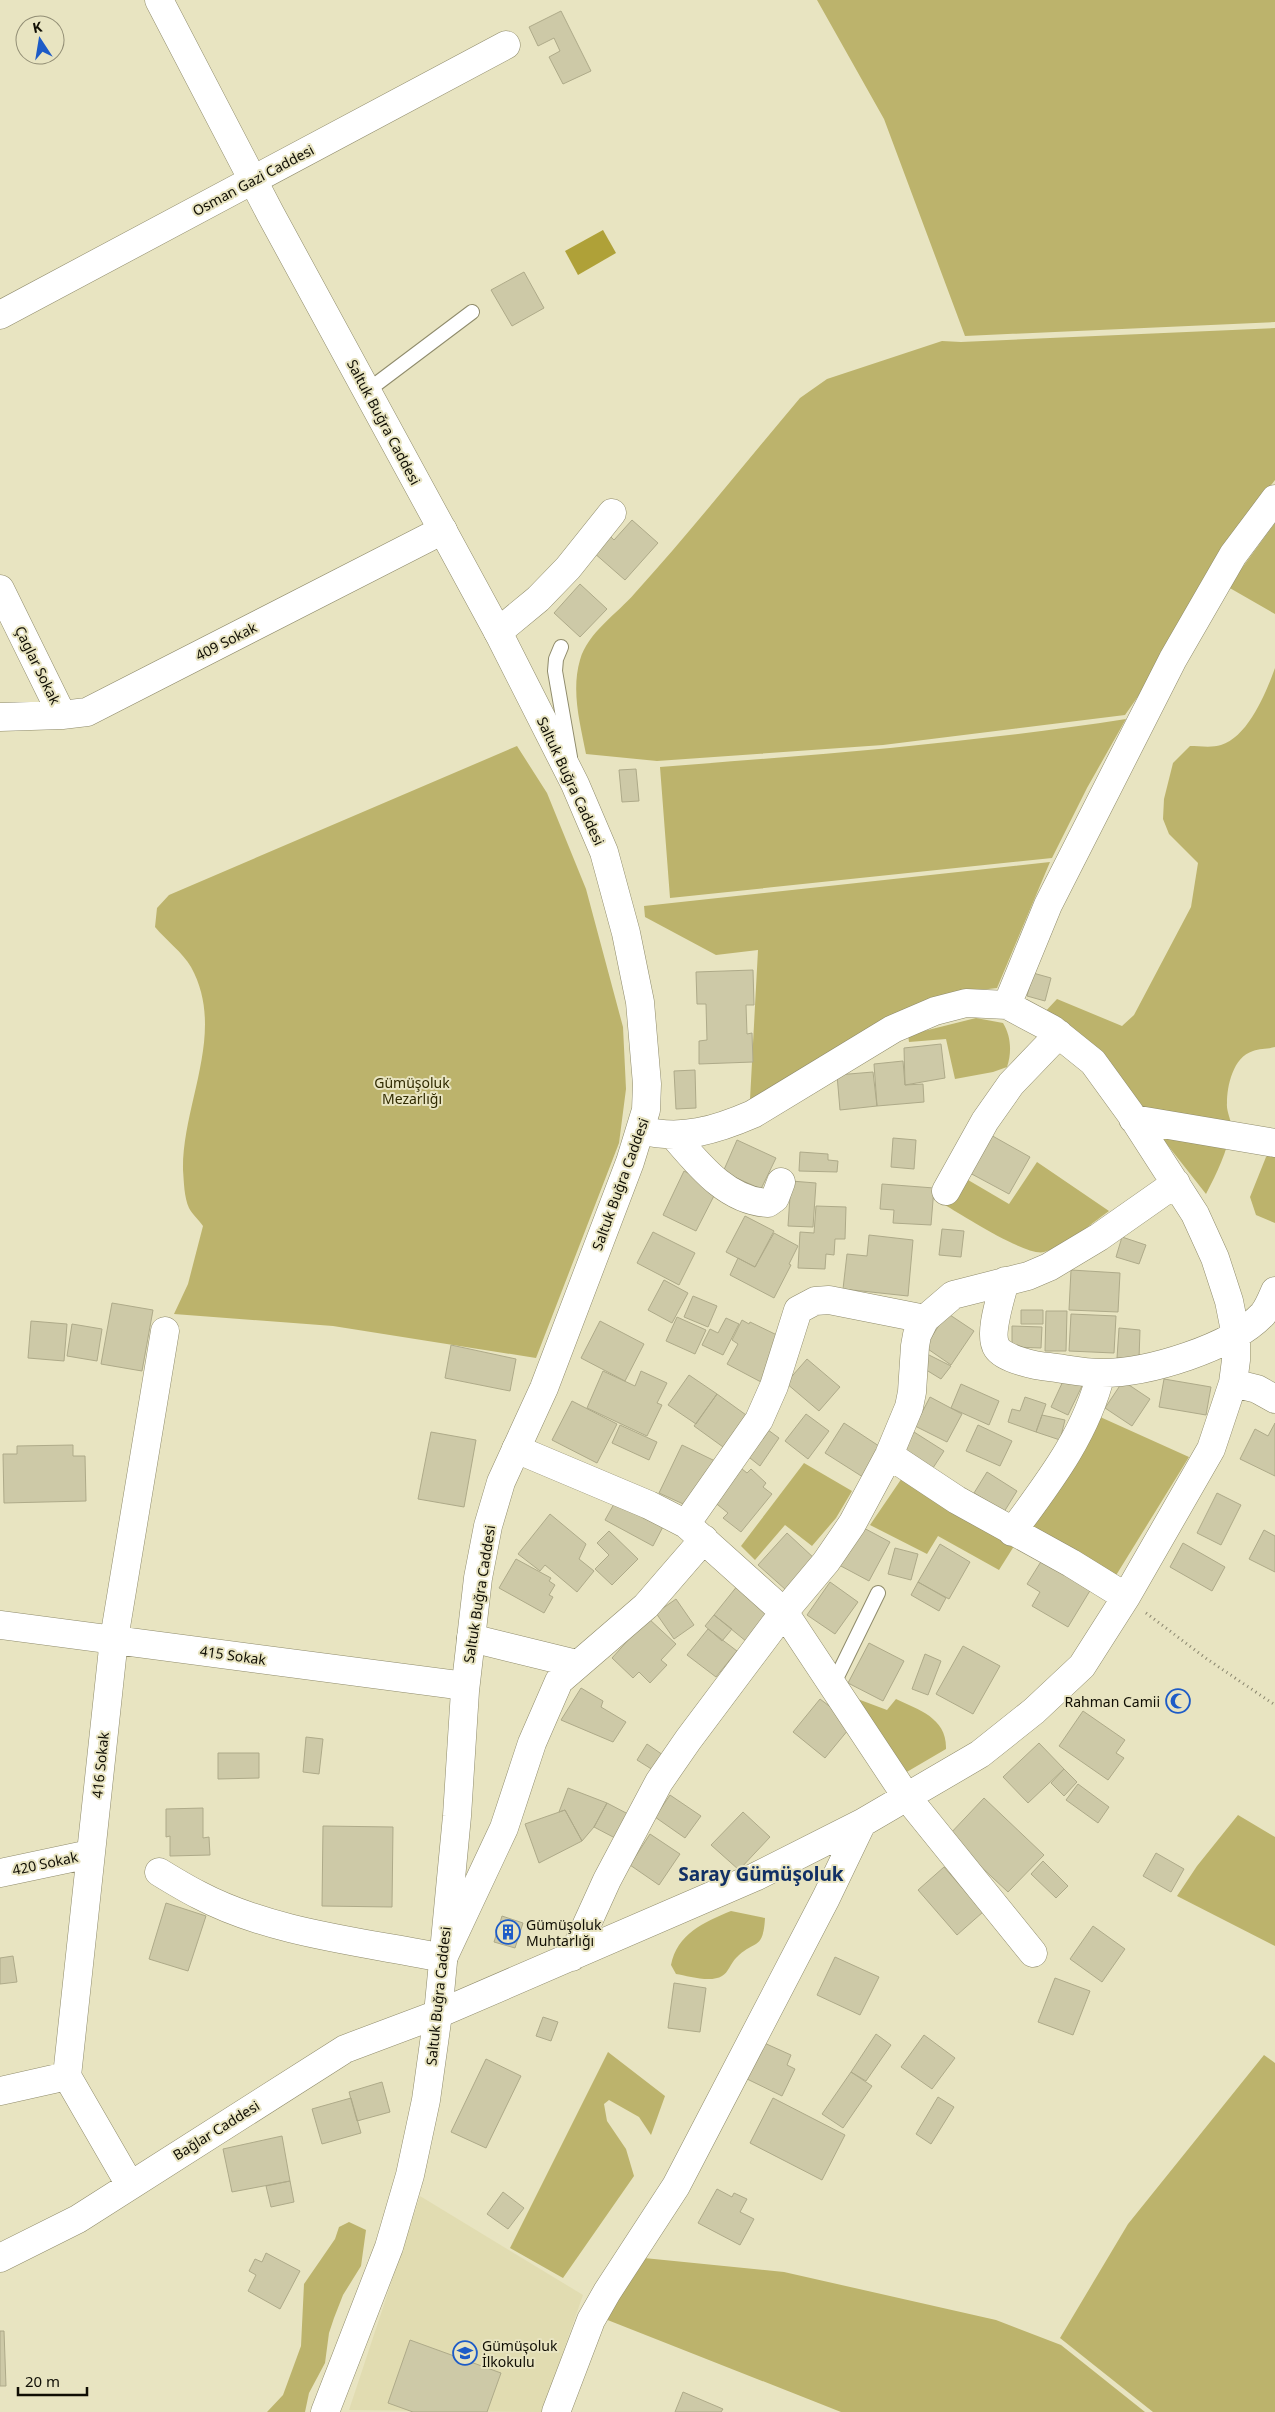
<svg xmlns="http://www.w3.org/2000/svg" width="1275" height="2412" font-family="'Noto Sans',sans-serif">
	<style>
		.built { fill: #e1dcb1 }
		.green { fill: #bcb36c }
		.water { fill: #afa138 }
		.building { fill: #cdc9a7; stroke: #aeaa89 }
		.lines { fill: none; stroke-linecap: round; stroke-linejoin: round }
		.lane-casing { stroke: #8f8b6b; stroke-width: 16 }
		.street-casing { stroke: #8f8b6b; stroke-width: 29 }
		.secondary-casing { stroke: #8f8b6b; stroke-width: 29 }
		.path { stroke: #88846d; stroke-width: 3; stroke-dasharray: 1 4; stroke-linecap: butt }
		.lane { stroke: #fff; stroke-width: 14 }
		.street { stroke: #fff; stroke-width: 28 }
		.secondary { stroke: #fff; stroke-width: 28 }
		.labels { text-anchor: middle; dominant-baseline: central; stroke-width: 4; stroke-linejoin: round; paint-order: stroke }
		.street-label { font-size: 14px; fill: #100e04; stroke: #e8e4c1 }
		.park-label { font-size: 14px; fill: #302a00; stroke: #e8e4c1 }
		.poi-label { font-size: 14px; fill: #100e04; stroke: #e8e4c1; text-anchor: start }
		.district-label { font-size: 19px; font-weight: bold; fill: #123065; stroke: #e8e4c1 }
	</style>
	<rect width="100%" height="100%" fill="#e8e4c1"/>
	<!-- built -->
	<path class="built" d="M 420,2196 L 583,2295 L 542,2412 L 349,2410 Z"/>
	<!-- green -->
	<path class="green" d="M 817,0 L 1275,0 L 1275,322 L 965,336 L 884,119 Z
		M 1275,328 L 1275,480 L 1254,507 L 1146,685 L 1125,715 L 883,745 L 657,761 L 586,754 C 580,723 571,691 580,660 C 588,632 617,614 635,593 C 692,530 745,463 800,398 L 827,379 L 942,341 L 961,342 Z
		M 1275,523 L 1275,614 L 1228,587 Z
		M 1275,668 L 1275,1047 C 1267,1049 1260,1048 1253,1051 C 1233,1057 1227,1086 1227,1103 C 1226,1112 1232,1120 1231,1129 C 1227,1152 1217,1173 1206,1194 L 1151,1124 L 1043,1014 L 1057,999 L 1122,1026 L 1134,1015 L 1191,907 L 1198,863 L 1169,834 L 1163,819 L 1164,799 L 1173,763 L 1190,746 C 1199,746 1212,748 1221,745 C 1248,737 1266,693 1275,668 Z
		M 1126,719 L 1087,788 L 1052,858 L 670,898 L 660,767 C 816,755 971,743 1126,719 Z
		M 517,746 L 547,793 L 586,889 L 623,1027 L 626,1089 L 619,1143 L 536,1358 L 333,1326 L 174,1314 L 188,1284 L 203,1226 C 199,1220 192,1214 189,1208 C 184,1197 184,1182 183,1170 C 182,1103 227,1032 191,967 C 183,953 166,940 155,927 L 157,908 L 169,895 Z
		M 1050,862 L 997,988 L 963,992 L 872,1026 L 750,1100 L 758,950 L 716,955 L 645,917 L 644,906 Z
		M 976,1018 L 1003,1023 C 1011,1036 1012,1052 1007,1067 L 993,1072 L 955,1079 L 946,1039 L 909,1042 L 908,1035 Z
		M 1275,1148 L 1275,1223 L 1256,1215 L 1250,1197 L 1266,1157 Z
		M 1037,1162 L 1109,1211 C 1089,1225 1068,1245 1044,1252 C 1027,1257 962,1215 945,1205 L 963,1177 L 1009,1204 Z
		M 1098,1416 L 1189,1457 L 1115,1577 L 1029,1527 Z
		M 804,1463 L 852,1491 L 836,1518 L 812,1546 L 785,1525 L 755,1560 L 741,1546 Z
		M 902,1478 L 1016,1543 L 999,1570 L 938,1536 L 927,1554 L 870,1525 Z
		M 855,1698 L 887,1710 L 896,1699 C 919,1710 947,1718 946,1749 L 905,1773 Z
		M 1238,1815 L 1275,1837 L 1275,1946 L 1177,1896 L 1197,1866 Z
		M 731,1911 L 765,1918 C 763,1952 754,1939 736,1958 C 731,1963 728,1973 722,1976 C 711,1983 688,1976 676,1974 L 671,1965 C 677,1934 704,1922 731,1911 Z
		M 608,2052 L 665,2096 L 651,2135 L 639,2117 L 609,2100 L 604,2104 L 607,2121 L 626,2149 L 634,2176 L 563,2278 L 510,2248 Z
		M 1264,2055 L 1275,2063 L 1275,2412 L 1153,2412 L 1060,2338 L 1128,2224 Z
		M 349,2222 L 366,2230 L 361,2266 L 343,2295 L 334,2318 L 329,2333 L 325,2363 L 309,2393 L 305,2412 L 267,2412 L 283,2395 L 301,2346 L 304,2284 L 335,2239 L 339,2227 Z
		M 644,2258 L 784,2272 L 996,2320 L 1061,2345 L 1145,2412 L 841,2412 L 605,2319 Z"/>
	<!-- water -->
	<path class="water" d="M 603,230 L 616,253 L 578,275 L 565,251 Z"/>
	<!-- building -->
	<path class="building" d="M 561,11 L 591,71 L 563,84 L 549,57 L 560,51 L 554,38 L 538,46 L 529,27 Z
		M 524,272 L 544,308 L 512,326 L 491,290 Z
		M 632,520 L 658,543 L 625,580 L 593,552 L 609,535 L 614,540 Z
		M 580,584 L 607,609 L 580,637 L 554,613 Z
		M 636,769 L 639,801 L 622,802 L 619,770 Z
		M 753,970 L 754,1005 L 746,1005 L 747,1034 L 752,1033 L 753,1062 L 699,1064 L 699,1041 L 707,1040 L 706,1004 L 697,1004 L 696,972 Z
		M 1033,973 L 1051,978 L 1045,1001 L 1027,996 Z
		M 941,1044 L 945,1078 L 905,1085 L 904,1048 Z
		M 903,1061 L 905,1085 L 923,1084 L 924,1102 L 877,1106 L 874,1064 Z
		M 695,1070 L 696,1108 L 676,1109 L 674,1071 Z
		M 873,1072 L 877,1106 L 840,1110 L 837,1075 Z
		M 989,1134 L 1030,1157 L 1009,1194 L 968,1172 Z
		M 893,1138 L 916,1140 L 914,1169 L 891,1167 Z
		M 737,1140 L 776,1158 L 761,1189 L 723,1172 Z
		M 800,1152 L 828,1154 L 828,1160 L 838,1161 L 837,1172 L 799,1171 Z
		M 684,1171 L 718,1188 L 696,1231 L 663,1215 Z
		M 791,1181 L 816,1183 L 813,1227 L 788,1226 Z
		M 882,1184 L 934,1188 L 931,1225 L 893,1223 L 894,1210 L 880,1209 Z
		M 816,1206 L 846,1207 L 845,1239 L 835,1239 L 834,1255 L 826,1254 L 825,1269 L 798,1268 L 800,1232 L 814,1233 Z
		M 745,1216 L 774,1231 L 755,1267 L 726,1252 Z
		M 942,1229 L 964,1231 L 961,1257 L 939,1255 Z
		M 653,1232 L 695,1253 L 679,1285 L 637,1263 Z
		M 774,1233 L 798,1246 L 789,1264 L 791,1265 L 774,1298 L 730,1275 L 738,1258 L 755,1267 Z
		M 869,1235 L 913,1240 L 908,1296 L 843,1289 L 847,1254 L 867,1256 Z
		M 1122,1237 L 1146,1245 L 1139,1264 L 1116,1257 Z
		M 1071,1270 L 1120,1273 L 1118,1312 L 1069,1310 Z
		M 664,1280 L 688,1293 L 672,1323 L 648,1310 Z
		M 693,1296 L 717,1306 L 708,1327 L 684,1317 Z
		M 112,1303 L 153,1310 L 142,1371 L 101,1364 Z
		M 1021,1310 L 1043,1310 L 1043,1324 L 1021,1324 Z
		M 1046,1311 L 1067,1311 L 1066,1351 L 1045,1351 Z
		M 947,1313 L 974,1331 L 951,1365 L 925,1347 Z
		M 1071,1314 L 1116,1316 L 1114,1353 L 1069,1351 Z
		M 677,1317 L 706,1330 L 695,1354 L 666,1341 Z
		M 726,1318 L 739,1324 L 723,1355 L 702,1345 L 710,1329 L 718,1333 Z
		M 742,1320 L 749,1324 L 750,1322 L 781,1337 L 761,1382 L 727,1364 L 738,1344 L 732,1340 Z
		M 31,1321 L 67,1324 L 64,1361 L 28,1358 Z
		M 600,1321 L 644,1344 L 625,1381 L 581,1358 Z
		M 72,1324 L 102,1329 L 97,1361 L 67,1356 Z
		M 1012,1326 L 1042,1327 L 1041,1348 L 1012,1347 Z
		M 1119,1328 L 1140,1330 L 1139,1359 L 1117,1358 Z
		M 451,1345 L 516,1359 L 510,1391 L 445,1378 Z
		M 927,1354 L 951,1366 L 941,1379 L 923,1368 Z
		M 807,1359 L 840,1387 L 819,1411 L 786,1383 Z
		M 603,1371 L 635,1386 L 641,1371 L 667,1383 L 657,1403 L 662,1405 L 647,1436 L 587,1408 Z
		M 689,1375 L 717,1394 L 696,1424 L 668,1405 Z
		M 1064,1379 L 1082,1386 L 1068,1415 L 1051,1407 Z
		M 1164,1379 L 1211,1387 L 1206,1415 L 1159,1407 Z
		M 1123,1381 L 1150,1399 L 1132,1426 L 1105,1408 Z
		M 961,1384 L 999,1401 L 989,1425 L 951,1408 Z
		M 717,1394 L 753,1420 L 730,1452 L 694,1426 Z
		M 930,1397 L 962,1414 L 947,1442 L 915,1426 Z
		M 1025,1397 L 1046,1404 L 1036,1432 L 1008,1422 L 1012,1409 L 1020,1411 Z
		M 572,1401 L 617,1424 L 597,1463 L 552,1440 Z
		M 806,1414 L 829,1431 L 808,1459 L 785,1441 Z
		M 1042,1415 L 1065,1420 L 1060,1440 L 1036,1432 Z
		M 844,1423 L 885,1450 L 866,1479 L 825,1453 Z
		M 1275,1423 L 1275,1476 L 1240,1459 L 1255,1429 L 1268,1436 Z
		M 620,1425 L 657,1442 L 649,1460 L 612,1443 Z
		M 978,1425 L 1012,1441 L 1000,1466 L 966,1451 Z
		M 764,1427 L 779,1438 L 760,1466 L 745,1454 Z
		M 431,1432 L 476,1440 L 464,1507 L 418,1499 Z
		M 914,1432 L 944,1451 L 931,1471 L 901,1453 Z
		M 73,1445 L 73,1456 L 85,1456 L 86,1501 L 4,1503 L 3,1454 L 17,1454 L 17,1446 Z
		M 682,1445 L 715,1461 L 692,1508 L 659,1493 Z
		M 737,1465 L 747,1473 L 751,1469 L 766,1483 L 763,1487 L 772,1494 L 741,1532 L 723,1518 L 728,1513 L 713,1501 Z
		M 987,1472 L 1017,1491 L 1004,1512 L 974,1493 Z
		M 1217,1493 L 1241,1505 L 1221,1545 L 1197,1533 Z
		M 619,1495 L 666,1521 L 653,1546 L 605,1520 Z
		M 550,1514 L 586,1544 L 579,1559 L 594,1571 L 577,1592 L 545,1565 L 540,1571 L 518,1554 Z
		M 860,1526 L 890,1542 L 869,1581 L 839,1565 Z
		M 1264,1530 L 1275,1536 L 1275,1572 L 1249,1559 Z
		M 609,1531 L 638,1559 L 612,1585 L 595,1569 L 609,1555 L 597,1543 Z
		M 787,1533 L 815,1559 L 786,1590 L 758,1565 Z
		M 1183,1543 L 1225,1567 L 1212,1591 L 1170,1567 Z
		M 940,1544 L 970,1562 L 949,1599 L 918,1582 Z
		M 895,1548 L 918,1554 L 911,1580 L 888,1574 Z
		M 516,1559 L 551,1578 L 549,1581 L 555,1585 L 549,1595 L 553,1597 L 544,1613 L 499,1588 Z
		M 1042,1560 L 1091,1589 L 1068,1627 L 1032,1606 L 1040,1592 L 1027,1584 Z
		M 830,1582 L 858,1602 L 835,1634 L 807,1615 Z
		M 918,1582 L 946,1598 L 939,1611 L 911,1595 Z
		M 738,1585 L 771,1611 L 747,1642 L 714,1615 Z
		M 676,1599 L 694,1625 L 674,1639 L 656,1613 Z
		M 714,1615 L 732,1629 L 722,1641 L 705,1626 Z
		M 648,1618 L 676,1644 L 661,1660 L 667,1665 L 650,1683 L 639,1672 L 633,1678 L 612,1658 Z
		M 708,1629 L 737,1651 L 716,1677 L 687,1655 Z
		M 869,1643 L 904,1661 L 883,1701 L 848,1683 Z
		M 963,1646 L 1000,1666 L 973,1714 L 936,1694 Z
		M 925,1654 L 941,1661 L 928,1695 L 912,1689 Z
		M 581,1688 L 603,1701 L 601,1707 L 626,1722 L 613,1742 L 561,1720 Z
		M 820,1699 L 853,1724 L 825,1758 L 793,1732 Z
		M 1083,1711 L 1125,1740 L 1116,1753 L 1124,1758 L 1108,1780 L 1059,1746 Z
		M 306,1737 L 323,1739 L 319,1774 L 303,1772 Z
		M 1039,1743 L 1064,1769 L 1028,1803 L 1003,1777 Z
		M 647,1744 L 663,1755 L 653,1770 L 637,1760 Z
		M 218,1753 L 259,1753 L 259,1778 L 218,1779 Z
		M 1064,1769 L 1077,1782 L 1064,1796 L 1051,1783 Z
		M 1078,1784 L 1109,1807 L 1098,1823 L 1066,1800 Z
		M 568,1788 L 607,1803 L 594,1827 L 582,1841 L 565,1810 L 559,1812 Z
		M 670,1795 L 701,1816 L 685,1838 L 655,1817 Z
		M 984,1798 L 1044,1855 L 1008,1892 L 948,1836 Z
		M 607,1803 L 628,1814 L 615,1838 L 594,1827 Z
		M 203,1808 L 203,1838 L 209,1837 L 210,1855 L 170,1856 L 170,1836 L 166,1837 L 166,1809 Z
		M 565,1810 L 582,1841 L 539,1863 L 525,1824 Z
		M 743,1812 L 770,1837 L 739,1870 L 711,1845 Z
		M 323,1826 L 393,1827 L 392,1907 L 322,1906 Z
		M 650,1834 L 680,1854 L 659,1885 L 630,1865 Z
		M 1156,1853 L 1184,1869 L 1171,1892 L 1143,1876 Z
		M 1043,1861 L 1068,1886 L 1056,1898 L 1031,1874 Z
		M 944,1867 L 983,1912 L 957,1935 L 918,1890 Z
		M 166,1903 L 206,1916 L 188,1971 L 149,1959 Z
		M 502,1916 L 523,1923 L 515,1948 L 494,1942 Z
		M 1093,1926 L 1125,1949 L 1102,1982 L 1070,1959 Z
		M 13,1956 L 17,1982 L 0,1984 L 0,1958 Z
		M 835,1957 L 879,1977 L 860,2015 L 817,1995 Z
		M 1055,1978 L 1090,1991 L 1073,2035 L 1038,2022 Z
		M 674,1983 L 706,1988 L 700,2032 L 668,2028 Z
		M 543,2017 L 558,2022 L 551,2041 L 536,2036 Z
		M 876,2034 L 891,2045 L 866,2081 L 851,2072 Z
		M 924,2035 L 955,2058 L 932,2089 L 901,2067 Z
		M 762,2042 L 791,2055 L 787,2065 L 795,2069 L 782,2096 L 745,2078 Z
		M 486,2059 L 521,2076 L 486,2148 L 451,2132 Z
		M 851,2072 L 872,2086 L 843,2128 L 822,2114 Z
		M 382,2082 L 390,2112 L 357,2121 L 349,2092 Z
		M 938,2097 L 954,2107 L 931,2144 L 916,2134 Z
		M 351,2098 L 361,2133 L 322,2144 L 312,2109 Z
		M 773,2098 L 845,2135 L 822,2180 L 750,2143 Z
		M 282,2136 L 290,2181 L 232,2192 L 223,2149 Z
		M 290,2181 L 294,2202 L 271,2207 L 266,2186 Z
		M 717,2189 L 732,2197 L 734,2193 L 747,2199 L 740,2212 L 754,2219 L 740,2245 L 698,2223 Z
		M 503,2192 L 524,2208 L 508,2229 L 487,2214 Z
		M 266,2253 L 300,2271 L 280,2309 L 248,2291 L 256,2275 L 249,2271 L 255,2259 L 262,2262 Z
		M 0,2331 L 4,2331 L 6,2386 L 0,2386 Z
		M 410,2340 L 501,2373 L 487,2412 L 413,2412 L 388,2403 Z
		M 683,2392 L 723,2409 L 721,2412 L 675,2412 Z"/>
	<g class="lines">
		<!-- lane casing -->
		<g class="lane-casing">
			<path id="lane" d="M 367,391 L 472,312
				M 561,647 L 556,659 L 555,671 L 570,757
				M 833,1685 L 878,1593"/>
		</g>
		<!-- street casing -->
		<g class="street-casing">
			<path id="street" d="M 0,315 L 506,45
				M 0,589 L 62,715
				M 498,632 L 538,599 L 568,568 L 612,513
				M 0,717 L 62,715 L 87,712 L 443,530
				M 1007,1005 L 1048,905 L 1173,659 L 1233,555 L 1275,499
				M 1133,1119 L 1275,1143
				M 674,1136 C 699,1165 727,1201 768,1203 L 775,1198 L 781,1182
				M 946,1191 L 985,1121 L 1011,1084 L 1059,1034
				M 1005,1281 C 1001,1297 988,1335 997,1348 C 1004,1359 1036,1366 1049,1367 C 1066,1369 1084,1373 1102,1373 C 1148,1373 1231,1348 1263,1314 C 1268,1308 1272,1298 1275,1291
				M 1233,1383 L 1257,1389 L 1275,1399
				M 516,1449 L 649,1505 L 686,1524 L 784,1612 L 906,1796 L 1033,1953
				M 889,1455 L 957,1500 L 1071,1563 L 1126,1597
				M 686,1524 L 759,1420 L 774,1386 L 798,1310 L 815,1301 L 829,1300 L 925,1319
				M 1012,1532 C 1049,1482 1087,1433 1101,1373
				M 0,1625 L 465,1686
				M 471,1638 L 577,1664
				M 159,1872 C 172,1880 185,1888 199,1895 C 271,1933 364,1942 443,1958 L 504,1828 L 532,1743 L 559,1681 L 646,1606 L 704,1539
				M 0,1873 L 90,1854
				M 572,1957 L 607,1880 L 659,1782 L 688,1740 L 784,1612 L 826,1562 L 852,1524 L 889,1455 L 909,1407 L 912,1392 L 915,1346 L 917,1335 L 925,1319 L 953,1295 L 1028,1276 L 1049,1267 L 1099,1237 L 1176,1183
				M 0,2091 L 67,2076
				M 130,2185 L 67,2076 L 114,1639 L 165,1331
				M 0,2258 L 78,2219 L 345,2049 L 438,2014 L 755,1877 L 862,1823 L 980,1754 L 1034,1711 L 1082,1666 L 1126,1597 L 1211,1449 L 1233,1383 L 1236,1360 L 1236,1336 L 1229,1301 L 1215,1258 L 1195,1214 L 1130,1113 L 1093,1062 L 1052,1029 L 1007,1005 L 966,1003 L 935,1011 L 893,1029 L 753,1114 C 716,1130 681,1141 641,1130
				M 556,2412 L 591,2320 L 607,2292 L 676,2186 L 826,1898 L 862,1823"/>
		</g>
		<!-- secondary casing -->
		<g class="secondary-casing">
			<path id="secondary" d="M 159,0 L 270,213 L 498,632 L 575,784 L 604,852 L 626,933 L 640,1002 L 647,1084 L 646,1110 L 630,1162 L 544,1388 L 501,1482 L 488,1526 L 478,1578 L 465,1691 L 457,1816 L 438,2014 L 426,2100 L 410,2175 L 389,2247 L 325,2412"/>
		</g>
		<!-- path -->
		<path class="path" d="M 1146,1613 L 1207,1659 L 1275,1705"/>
		<!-- lane -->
		<use href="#lane" class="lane"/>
		<!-- street -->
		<use href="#street" class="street"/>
		<!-- secondary -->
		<use href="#secondary" class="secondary"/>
	</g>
	<!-- icons -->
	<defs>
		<g id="mosque-ring" transform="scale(1.25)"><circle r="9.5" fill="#e8e4c1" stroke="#1d5bc7" stroke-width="1.5"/><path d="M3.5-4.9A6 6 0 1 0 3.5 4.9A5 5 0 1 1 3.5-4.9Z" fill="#1d5bc7"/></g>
		<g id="building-ring" transform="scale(1.25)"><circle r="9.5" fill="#e8e4c1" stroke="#1d5bc7" stroke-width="1.5"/><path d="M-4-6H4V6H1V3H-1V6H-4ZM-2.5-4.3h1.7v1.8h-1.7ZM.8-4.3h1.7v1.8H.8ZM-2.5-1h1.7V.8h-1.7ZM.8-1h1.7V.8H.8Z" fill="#1d5bc7"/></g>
		<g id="school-ring" transform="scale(1.25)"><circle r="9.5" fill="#e8e4c1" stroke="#1d5bc7" stroke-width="1.5"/><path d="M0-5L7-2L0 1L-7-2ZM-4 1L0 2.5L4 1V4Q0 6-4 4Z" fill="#1d5bc7"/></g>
	</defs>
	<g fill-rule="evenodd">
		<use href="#mosque-ring" x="1178" y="1701"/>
		<use href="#building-ring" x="508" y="1932"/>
		<use href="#school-ring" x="465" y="2353"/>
	</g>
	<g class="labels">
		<!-- street labels -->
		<g class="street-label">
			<text transform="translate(253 180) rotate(-28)">Osman Gazi Caddesi</text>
			<text transform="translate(384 422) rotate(62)">Saltuk Buğra Caddesi</text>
			<text transform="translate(226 641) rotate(-27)">409 Sokak</text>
			<text transform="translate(38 665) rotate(64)">Çaglar Sokak</text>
			<text transform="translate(571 781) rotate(65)">Saltuk Buğra Caddesi</text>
			<text transform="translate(620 1184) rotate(-70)">Saltuk Buğra Caddesi</text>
			<text transform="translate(479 1594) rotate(-81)">Saltuk Buğra Caddesi</text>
			<text transform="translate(233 1655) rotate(8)">415 Sokak</text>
			<text transform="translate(100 1765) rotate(-84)">416 Sokak</text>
			<text transform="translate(45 1863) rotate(-12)">420 Sokak</text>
			<text transform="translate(438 1996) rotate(-84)">Saltuk Buğra Caddesi</text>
			<text transform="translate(216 2130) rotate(-32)">Bağlar Caddesi</text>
		</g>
		<!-- park labels -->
		<g class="park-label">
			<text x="412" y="1082">Gümüşoluk<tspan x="412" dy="16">Mezarlığı</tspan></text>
		</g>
		<!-- poi labels -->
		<g class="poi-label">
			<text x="1160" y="1701" text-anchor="end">Rahman Camii</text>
			<text x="526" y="1924">Gümüşoluk<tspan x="526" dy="16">Muhtarlığı</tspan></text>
			<text x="482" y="2345">Gümüşoluk<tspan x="482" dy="16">İlkokulu</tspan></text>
		</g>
		<!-- district labels -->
		<g class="district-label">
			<text x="761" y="1874">Saray Gümüşoluk</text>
		</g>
	</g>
	<!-- north arrow -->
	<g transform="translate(40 40) rotate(348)"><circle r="24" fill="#e8e4c1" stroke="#928e75"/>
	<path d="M0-4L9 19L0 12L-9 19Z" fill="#1d5bc7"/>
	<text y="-8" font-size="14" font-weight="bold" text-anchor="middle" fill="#100e04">K</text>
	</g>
	<!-- scale -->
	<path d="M18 2387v8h69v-8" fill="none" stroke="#100e04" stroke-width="2.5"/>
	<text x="25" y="2387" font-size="15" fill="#100e04" stroke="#e8e4c1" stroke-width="4" paint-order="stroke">20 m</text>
</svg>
